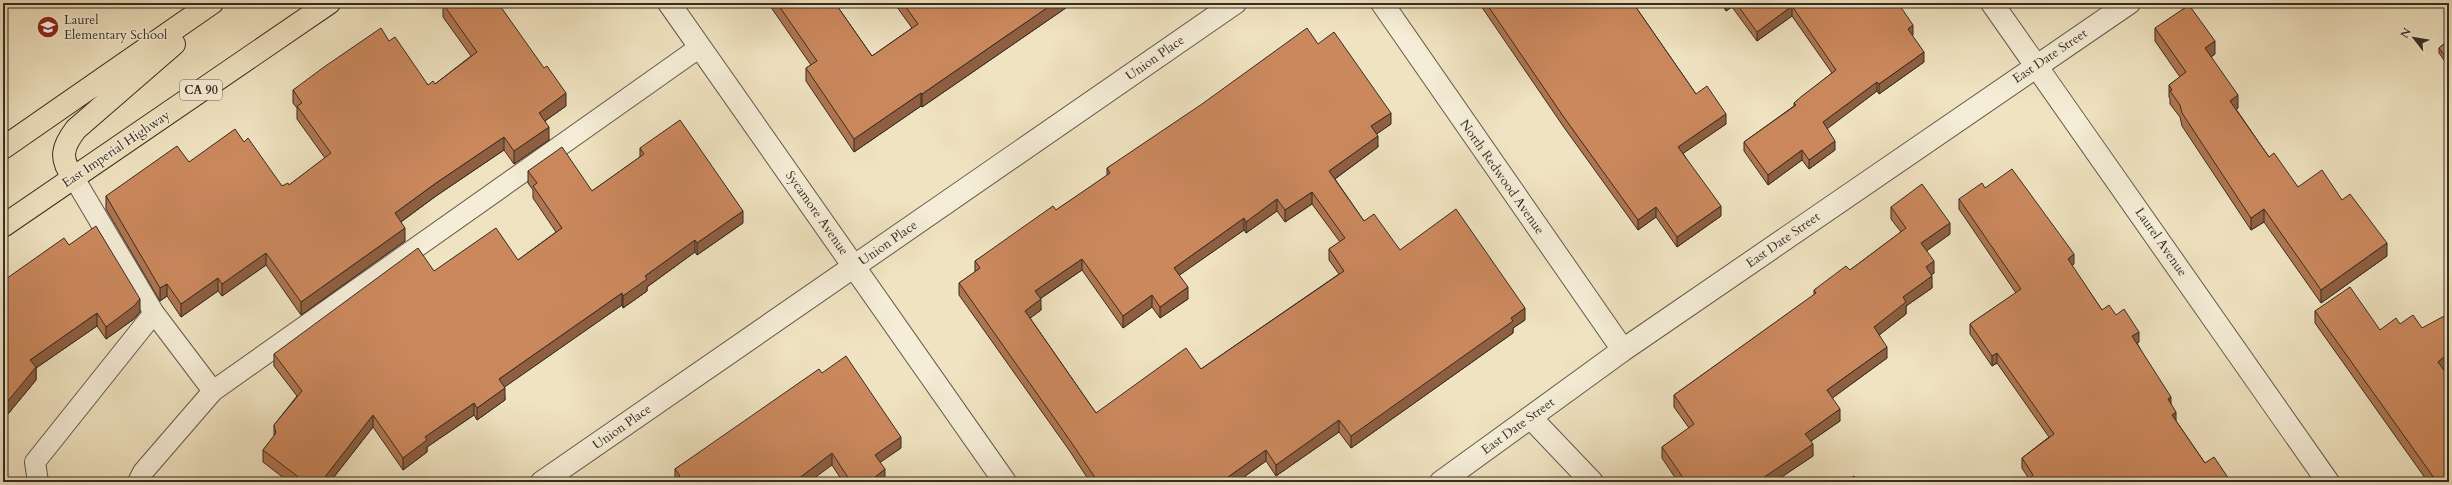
<svg xmlns="http://www.w3.org/2000/svg" width="2452" height="485" font-family="Cardo,serif">
	<style>
		.lines { fill: none; stroke-linecap: round; stroke-linejoin: round }
		.lane-casing { stroke: #645a4a; stroke-width: 22 }
		.street-casing { stroke: #645a4a; stroke-width: 24 }
		.primary-casing { stroke: #352d23; stroke-width: 24 }
		.lane { stroke: #f5edd7; stroke-width: 20 }
		.street { stroke: #f5edd7; stroke-width: 22 }
		.primary { stroke: #f0e3c1; stroke-width: 22 }
		.wall { fill: #af7550; stroke: #352d23; fill-rule: evenodd }
		.shaded-wall { fill: #8e5f41; stroke: #352d23 }
		.building { fill: #cb885d; stroke: #352d23; fill-rule: evenodd }
		.labels { text-anchor: middle; dominant-baseline: central; stroke-width: 3; stroke-linejoin: round; paint-order: stroke }
		.shield { fill: #f5edd7; stroke: #6f6759; stroke-width: 1 }
		.shield-label { font-size: 12px; font-weight: bold; fill: #352d23 }
		.poi-label { font-size: 13px; fill: #352d23; stroke: #f5edd7; text-anchor: start }
		.street-label { font-size: 13px; fill: #352d23; stroke: #f5edd7 }
	</style>
	<rect width="100%" height="100%" fill="#f0e3c1"/>
	<filter id="stains"><feTurbulence type="fractalNoise" baseFrequency=".005" numOctaves="4"/><feColorMatrix values="0 0 0 0 .2 0 0 0 0 .09 0 0 0 0 .02 0 0 0 .5 -.17"/></filter>
	<radialGradient id="worn" r=".72"><stop offset=".6" stop-color="#630" stop-opacity="0"/><stop offset="1" stop-color="#630" stop-opacity=".3"/></radialGradient>
	<g class="lines">
		<!-- lane casing -->
		<g class="lane-casing">
			<path id="lane" d="M 74,178 L 154,313 L 213,391
				M 38,482 L 35,462 L 154,313
				M 138,482 L 143,472 L 213,391 L 700,47"/>
		</g>
		<!-- street casing -->
		<g class="street-casing">
			<path id="street" d="M 669,3 L 1005,482
				M 1382,3 L 1623,350
				M 1992,3 L 2328,482
				M 1531,418 L 1592,482
				M 542,482 L 1235,3
				M 1441,482 L 1623,350 L 2129,3"/>
		</g>
		<!-- primary casing -->
		<g class="primary-casing">
			<path id="primary" d="M 3,148 L 212,3
				M 74,178 C 59,159 62,147 76,129 L 174,44
				M 3,226 L 329,3"/>
		</g>
		<!-- lane -->
		<use href="#lane" class="lane"/>
		<!-- street -->
		<use href="#street" class="street"/>
		<!-- primary -->
		<use href="#primary" class="primary"/>
	</g>
	<!-- wall -->
	<path class="wall" d="M 441,3 L 498,3 L 566,106 L 545,121 L 549,140 L 514,164 L 504,150 L 436,196 L 401,222 L 405,241 L 301,315 L 266,265 L 222,296 L 218,291 L 181,317 L 167,296 L 160,301 L 106,209 L 106,196 L 189,162 L 244,142 L 282,186 L 289,185 L 325,158 L 297,119 L 297,108 L 293,103 L 293,90 L 389,41 L 428,85 L 435,84 L 471,56 L 443,17 L 443,5 Z
		M 768,3 L 835,3 L 872,56 L 912,28 L 894,3 L 1073,3 L 922,107 L 921,106 L 854,152 L 806,81 L 806,68 L 811,65 Z
		M 1479,3 L 1633,3 L 1696,94 L 1726,124 L 1683,153 L 1721,216 L 1677,247 L 1656,217 L 1638,230 L 1563,126 Z
		M 1721,3 L 1898,3 L 1913,35 L 1912,35 L 1924,62 L 1879,94 L 1877,91 L 1827,128 L 1835,150 L 1809,169 L 1802,160 L 1768,185 L 1744,151 L 1744,142 L 1794,106 L 1794,103 L 1832,73 L 1792,16 L 1757,41 L 1732,7 L 1726,11 Z
		M 2446,3 L 2449,3 L 2449,7 Z
		M 2155,28 L 2215,54 L 2211,57 L 2238,108 L 2236,109 L 2269,157 L 2298,187 L 2342,200 L 2387,256 L 2321,303 L 2264,222 L 2251,230 L 2182,126 L 2180,117 L 2170,104 L 2170,99 L 2169,97 L 2169,85 L 2180,77 L 2155,41 Z
		M 2449,40 L 2449,67 L 2439,53 L 2439,48 Z
		M 1318,44 L 1391,124 L 1376,134 L 1378,147 L 1335,179 L 1364,221 L 1400,250 L 1525,320 L 1513,328 L 1513,333 L 1351,448 L 1339,432 L 1276,476 L 1266,461 L 1237,482 L 1090,482 L 1069,450 L 959,295 L 959,283 L 975,272 L 975,261 L 1056,210 L 1107,176 L 1107,168 ZM 1312,204 L 1340,242 L 1329,249 L 1329,260 L 1339,274 L 1201,369 L 1096,413 L 1030,318 L 1041,310 L 1040,299 L 1082,270 L 1123,328 L 1152,307 L 1160,318 L 1188,299 L 1179,275 L 1244,230 L 1246,233 L 1277,211 L 1285,222 Z
		M 2449,132 L 2449,147 L 2445,146 L 2445,140 Z
		M 640,148 L 743,223 L 697,255 L 695,252 L 647,287 L 647,291 L 623,308 L 622,305 L 504,387 L 505,400 L 477,420 L 474,415 L 427,447 L 427,452 L 403,470 L 373,427 L 330,482 L 289,482 L 263,462 L 263,450 L 274,436 L 274,425 L 297,396 L 274,366 L 274,354 L 434,271 L 518,260 L 556,232 L 533,198 L 533,190 L 528,183 L 528,171 L 592,191 L 640,157 Z
		M 1985,188 L 2074,264 L 2072,266 L 2102,310 L 2116,315 L 2139,342 L 2137,343 L 2171,404 L 2176,421 L 2205,463 L 2231,482 L 2031,482 L 2022,468 L 2022,458 L 2049,437 L 1997,363 L 1992,366 L 1970,334 L 1970,324 L 2016,293 L 1959,209 L 1959,199 Z
		M 1891,207 L 1950,234 L 1926,251 L 1934,273 L 1931,275 L 1932,288 L 1906,306 L 1906,314 L 1879,335 L 1887,358 L 1832,398 L 1840,421 L 1811,441 L 1813,456 L 1774,482 L 1678,482 L 1662,458 L 1662,447 L 1689,428 L 1674,407 L 1674,395 L 1814,295 L 1814,290 L 1850,270 L 1901,232 L 1891,219 Z
		M 69,245 L 140,312 L 134,319 L 106,339 L 97,326 L 36,368 L 36,380 L 3,420 Z
		M 2315,311 L 2380,330 L 2400,324 L 2444,370 L 2448,385 L 2449,482 L 2428,482 L 2315,323 Z
		M 822,373 L 901,448 L 880,462 L 885,480 L 883,482 L 843,482 L 832,465 L 675,479 L 675,469 Z"/>
	<!-- shaded-wall -->
	<path class="shaded-wall" d="M 1054,3 L 1073,3 L 922,107 L 922,94 Z
		M 1726,3 L 1732,3 L 1732,7 L 1726,11 Z
		M 1792,6 L 1792,16 L 1757,41 L 1757,32 Z
		M 1913,25 L 1913,35 L 1908,39 L 1908,29 Z
		M 2215,41 L 2215,54 L 2205,61 L 2205,48 Z
		M 1924,52 L 1924,62 L 1879,94 L 1879,84 Z
		M 1877,82 L 1877,91 L 1823,132 L 1823,122 Z
		M 566,93 L 566,106 L 539,125 L 539,113 Z
		M 921,93 L 921,106 L 854,152 L 854,139 Z
		M 2238,95 L 2238,108 L 2230,114 L 2230,101 Z
		M 1391,113 L 1391,124 L 1371,138 L 1371,126 Z
		M 1726,114 L 1726,124 L 1678,157 L 1678,147 Z
		M 549,127 L 549,140 L 514,164 L 514,151 Z
		M 1378,136 L 1378,147 L 1329,183 L 1329,171 Z
		M 504,137 L 504,150 L 436,196 L 395,226 L 395,213 L 436,183 Z
		M 1835,141 L 1835,150 L 1809,169 L 1809,160 Z
		M 1802,150 L 1802,160 L 1768,185 L 1768,175 Z
		M 1312,192 L 1312,204 L 1285,222 L 1285,210 Z
		M 1277,199 L 1277,211 L 1246,233 L 1246,222 Z
		M 1721,206 L 1721,216 L 1677,247 L 1677,237 Z
		M 1656,207 L 1656,217 L 1638,230 L 1638,220 Z
		M 2264,209 L 2264,222 L 2251,230 L 2251,218 Z
		M 743,211 L 743,223 L 697,255 L 697,243 Z
		M 1244,218 L 1244,230 L 1174,279 L 1174,268 Z
		M 1950,223 L 1950,234 L 1921,255 L 1921,243 Z
		M 405,228 L 405,241 L 301,315 L 301,302 Z
		M 695,240 L 695,252 L 647,287 L 647,291 L 623,308 L 623,296 L 645,276 Z
		M 2387,243 L 2387,256 L 2321,303 L 2321,290 Z
		M 266,253 L 266,265 L 222,296 L 222,284 Z
		M 2074,254 L 2074,264 L 2068,269 L 2068,259 Z
		M 1082,259 L 1082,270 L 1035,302 L 1035,291 Z
		M 1934,261 L 1934,273 L 1926,279 L 1926,267 Z
		M 1932,276 L 1932,288 L 1906,306 L 1906,314 L 1874,339 L 1874,327 L 1903,297 Z
		M 218,278 L 218,291 L 181,317 L 181,304 Z
		M 167,284 L 167,296 L 160,301 L 160,288 Z
		M 1188,287 L 1188,299 L 1160,318 L 1160,307 Z
		M 622,293 L 622,305 L 499,391 L 499,379 Z
		M 1152,295 L 1152,307 L 1123,328 L 1123,316 Z
		M 140,299 L 140,312 L 134,319 L 106,339 L 106,327 Z
		M 1041,299 L 1041,310 L 1025,322 L 1025,311 Z
		M 1525,308 L 1525,320 L 1513,328 L 1513,333 L 1351,448 L 1351,436 L 1511,318 Z
		M 97,313 L 97,326 L 36,368 L 36,380 L 3,420 L 3,407 L 30,360 Z
		M 2139,332 L 2139,342 L 2132,346 L 2132,336 Z
		M 1887,347 L 1887,358 L 1827,402 L 1827,390 Z
		M 1997,353 L 1997,363 L 1992,366 L 1992,356 Z
		M 2449,353 L 2449,365 L 2438,374 L 2438,362 Z
		M 2448,376 L 2448,389 L 2444,379 Z
		M 505,388 L 505,400 L 477,420 L 477,408 Z
		M 2171,397 L 2171,407 L 2168,399 Z
		M 474,403 L 474,415 L 427,447 L 427,452 L 403,470 L 403,458 L 425,437 Z
		M 1840,409 L 1840,421 L 1805,445 L 1805,434 Z
		M 2176,412 L 2176,422 L 2172,415 Z
		M 373,415 L 373,427 L 330,482 L 321,482 Z
		M 1339,420 L 1339,432 L 1276,476 L 1276,465 Z
		M 901,437 L 901,448 L 875,466 L 875,455 Z
		M 1813,444 L 1813,456 L 1774,482 L 1757,482 Z
		M 1266,450 L 1266,461 L 1237,482 L 1221,482 Z
		M 832,453 L 832,465 L 809,482 L 794,482 Z
		M 885,469 L 885,480 L 883,482 L 869,482 Z"/>
	<!-- building -->
	<path class="building" d="M 444,3 L 498,3 L 544,68 L 547,66 L 566,93 L 539,113 L 549,127 L 514,151 L 504,137 L 436,183 L 395,213 L 405,228 L 301,302 L 266,253 L 222,284 L 218,278 L 181,304 L 167,284 L 160,288 L 106,196 L 177,146 L 189,162 L 235,129 L 244,142 L 248,138 L 282,186 L 288,183 L 289,185 L 331,153 L 297,106 L 302,103 L 293,90 L 324,67 L 381,28 L 389,41 L 395,37 L 428,85 L 433,81 L 435,84 L 477,52 L 443,4 Z
		M 777,3 L 835,3 L 872,56 L 918,24 L 903,3 L 1054,3 L 922,94 L 921,93 L 854,139 L 806,68 L 817,61 Z
		M 1486,3 L 1633,3 L 1696,94 L 1707,86 L 1726,114 L 1678,147 L 1721,206 L 1677,237 L 1656,207 L 1638,220 L 1563,116 Z
		M 1736,3 L 1898,3 L 1913,25 L 1908,29 L 1924,52 L 1879,84 L 1877,82 L 1823,122 L 1835,141 L 1809,160 L 1802,150 L 1768,175 L 1744,142 L 1796,105 L 1794,103 L 1802,96 L 1836,70 L 1792,6 L 1757,32 Z
		M 2189,5 L 2215,41 L 2205,48 L 2238,95 L 2230,101 L 2269,157 L 2274,153 L 2298,187 L 2322,170 L 2342,200 L 2350,194 L 2387,243 L 2321,290 L 2264,209 L 2251,218 L 2182,113 L 2180,105 L 2170,91 L 2172,90 L 2169,85 L 2186,72 L 2155,28 Z
		M 1307,28 L 1318,44 L 1334,32 L 1391,113 L 1371,126 L 1378,136 L 1329,171 L 1364,221 L 1374,214 L 1400,250 L 1456,209 L 1525,308 L 1511,318 L 1513,321 L 1351,436 L 1339,420 L 1276,465 L 1266,450 L 1221,482 L 1098,482 L 1069,439 L 959,283 L 980,268 L 975,261 L 1053,206 L 1056,210 L 1110,173 L 1107,168 L 1202,104 ZM 1312,192 L 1345,238 L 1329,249 L 1344,271 L 1201,369 L 1186,348 L 1096,413 L 1025,311 L 1041,299 L 1035,291 L 1082,259 L 1123,316 L 1152,295 L 1160,307 L 1188,287 L 1174,268 L 1244,218 L 1246,222 L 1277,199 L 1285,210 Z
		M 2449,40 L 2449,62 L 2439,48 Z
		M 680,120 L 743,211 L 697,243 L 695,240 L 645,276 L 647,279 L 623,296 L 622,293 L 499,379 L 505,388 L 477,408 L 474,403 L 425,437 L 427,440 L 403,458 L 373,415 L 321,482 L 305,482 L 263,450 L 276,433 L 274,425 L 302,391 L 274,354 L 418,248 L 434,271 L 496,228 L 518,260 L 562,228 L 533,186 L 537,183 L 528,171 L 562,147 L 592,191 L 644,154 L 640,148 Z
		M 2449,132 L 2449,142 L 2445,140 Z
		M 2012,169 L 2074,254 L 2068,259 L 2102,310 L 2109,305 L 2116,315 L 2124,309 L 2139,332 L 2132,336 L 2171,397 L 2168,399 L 2176,412 L 2172,415 L 2205,463 L 2214,457 L 2231,482 L 2035,482 L 2031,477 L 2033,475 L 2022,458 L 2054,434 L 1997,353 L 1992,356 L 1970,324 L 2021,289 L 1959,199 L 1982,183 L 1985,188 Z
		M 1922,184 L 1950,223 L 1921,243 L 1934,261 L 1926,267 L 1932,276 L 1903,297 L 1906,302 L 1874,327 L 1887,347 L 1827,390 L 1840,409 L 1805,434 L 1813,444 L 1757,482 L 1686,482 L 1662,447 L 1694,424 L 1674,395 L 1816,293 L 1814,290 L 1846,266 L 1850,270 L 1906,228 L 1891,207 Z
		M 96,226 L 140,299 L 134,306 L 106,327 L 97,313 L 30,360 L 36,367 L 3,407 L 3,281 L 64,238 L 69,245 Z
		M 2350,287 L 2380,330 L 2396,318 L 2400,324 L 2413,315 L 2422,328 L 2446,315 L 2449,319 L 2449,353 L 2438,362 L 2448,376 L 2444,379 L 2449,386 L 2449,482 L 2437,482 L 2315,311 Z
		M 846,356 L 901,437 L 875,455 L 885,469 L 869,482 L 851,482 L 832,453 L 794,482 L 671,482 L 680,476 L 675,469 L 819,369 L 822,373 Z
		M 1854,476 L 1859,482 L 1845,482 Z"/>
	<!-- icons -->
	<defs>
		<g id="school-disc" transform="scale(1.15)"><circle r="9.5" fill="#8f2418" stroke="#f5edd7"/><path d="M0-5L7-2L0 1L-7-2ZM-4 1L0 2.5L4 1V4Q0 6-4 4Z" fill="#fff"/></g>
	</defs>
	<g fill-rule="evenodd">
		<use href="#school-disc" x="48" y="27"/>
	</g>
	<g class="labels">
		<!-- shield labels -->
		<rect class="shield" x="180" y="80" width="42" height="20" rx="3"/>
		<g class="shield-label">
			<text x="201" y="90">CA 90</text>
		</g>
		<!-- poi labels -->
		<g class="poi-label">
			<text x="64" y="20">Laurel<tspan x="64" dy="15">Elementary School</tspan></text>
		</g>
		<!-- street labels -->
		<g class="street-label">
			<text transform="translate(2050 56) rotate(-34)">East Date Street</text>
			<text transform="translate(1155 58) rotate(-35)">Union Place</text>
			<text transform="translate(116 149) rotate(-34)">East Imperial Highway</text>
			<text transform="translate(1502 177) rotate(55)">North Redwood Avenue</text>
			<text transform="translate(817 213) rotate(55)">Sycamore Avenue</text>
			<text transform="translate(1783 240) rotate(-35)">East Date Street</text>
			<text transform="translate(2161 242) rotate(55)">Laurel Avenue</text>
			<text transform="translate(888 243) rotate(-35)">Union Place</text>
			<text transform="translate(1518 426) rotate(-36)">East Date Street</text>
			<text transform="translate(622 427) rotate(-35)">Union Place</text>
		</g>
	</g>
	<!-- margin -->
	<rect width="2452" height="485" fill="none" stroke="#f0e3c1" stroke-width="16"/>
	<rect x="4" y="4" width="2444" height="477" fill="none" stroke="#352d23" stroke-width="2"/>
	<rect x="8" y="8" width="2436" height="469" fill="none" stroke="#352d23"/>
	<!-- north arrow -->
	<g transform="translate(2414 38) rotate(301)" stroke="#f5edd7" stroke-width="3" paint-order="stroke">
	<path d="M0-3L7 15L0 10L-7 15Z" fill="#352d23"/>
	<text y="-6" font-size="11" font-weight="bold" text-anchor="middle" fill="#352d23">N</text>
	</g>
	<rect width="100%" height="100%" filter="url(#stains)"/>
	<rect width="100%" height="100%" fill="url(#worn)"/>
</svg>
